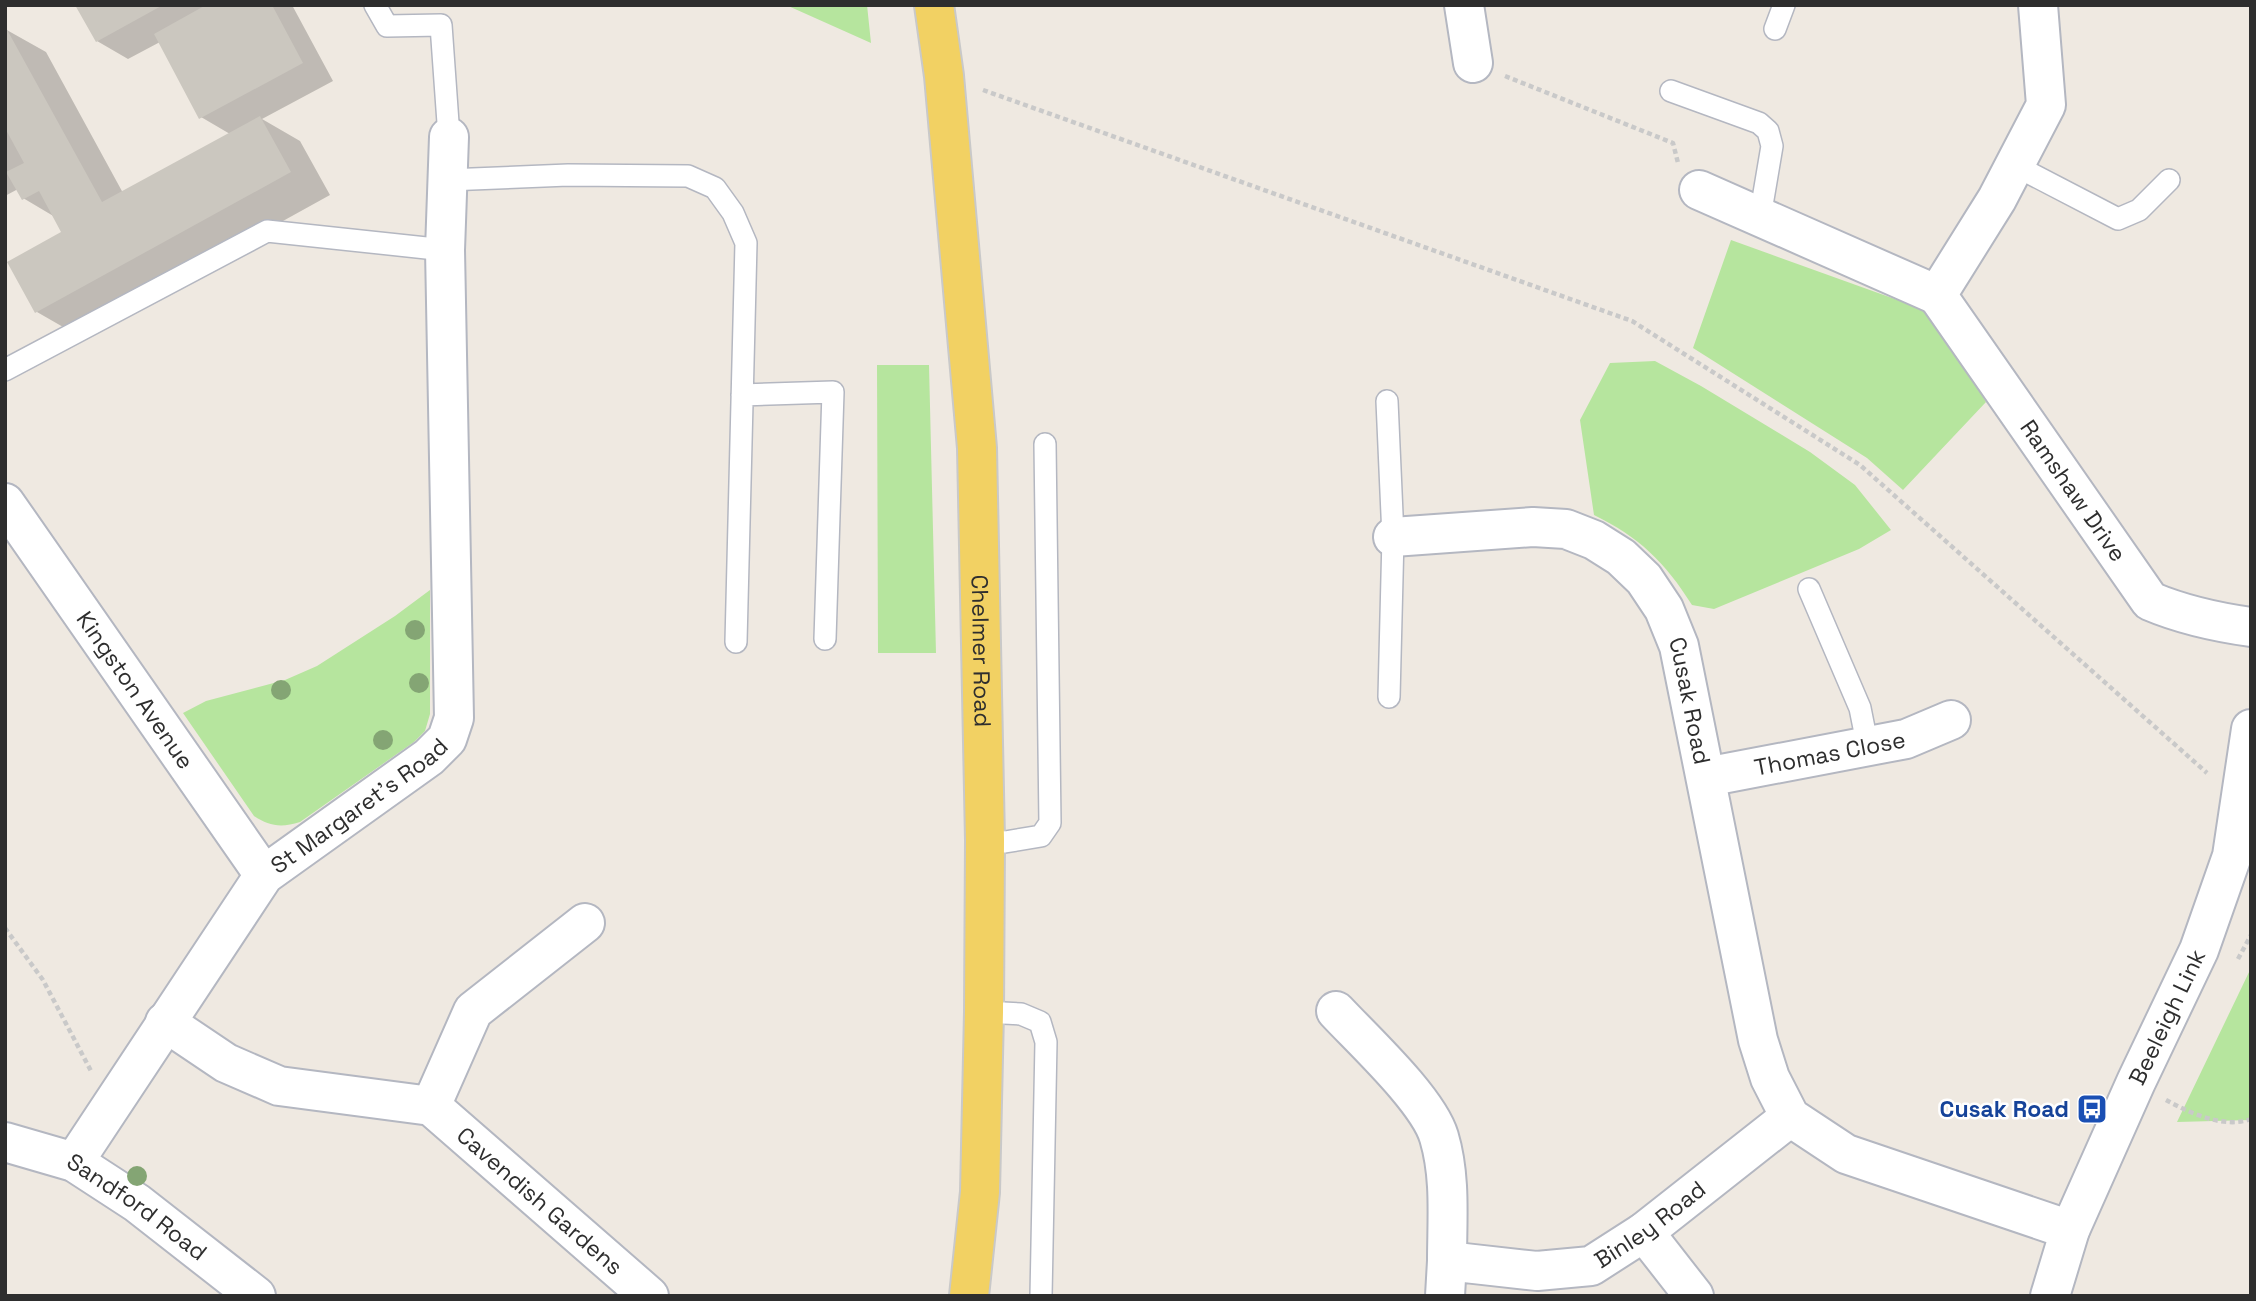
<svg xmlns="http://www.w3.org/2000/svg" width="2256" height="1301" font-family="'Space Grotesk',sans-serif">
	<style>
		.green { fill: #b6e59e }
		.shadow { fill: #0003 }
		.building { fill: #cbc7bf }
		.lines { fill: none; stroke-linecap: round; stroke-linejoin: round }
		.service-casing { stroke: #b4b7c1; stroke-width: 24 }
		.minor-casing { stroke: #b4b7c1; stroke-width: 42 }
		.tertiary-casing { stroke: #b4b7c1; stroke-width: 42 }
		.primary-casing { stroke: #c9c9c9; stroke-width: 42 }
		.path { stroke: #c9c9c9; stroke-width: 4.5; stroke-dasharray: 5 3.5; stroke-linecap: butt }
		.service { stroke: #fff; stroke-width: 21 }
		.minor { stroke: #fff; stroke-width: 38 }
		.tertiary { stroke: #fff; stroke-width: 38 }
		.primary { stroke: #f2d163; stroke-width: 38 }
		.tree { fill: #84a574 }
		.labels { text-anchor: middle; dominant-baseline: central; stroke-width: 5; stroke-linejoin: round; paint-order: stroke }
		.street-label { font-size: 23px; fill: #2e2e2e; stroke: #fff }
		.transit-label { font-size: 23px; font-weight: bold; fill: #164399; stroke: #fff; text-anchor: end }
	</style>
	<rect width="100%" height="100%" fill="#efe9e1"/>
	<!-- green -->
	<path class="green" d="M 786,5 L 867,5 L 871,43 Z
		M 1731,240 L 1931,312 L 1986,402 L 1903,490 L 1867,458 L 1693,348 Z
		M 1655,361 L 1701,386 L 1810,452 L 1855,485 L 1891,530 L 1859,549 L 1714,609 L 1692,605 C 1665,562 1639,537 1594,515 L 1580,420 L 1610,363 Z
		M 877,365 L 929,365 L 936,653 L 878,653 Z
		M 430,590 L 430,714 L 425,731 L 414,742 L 300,822 C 281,828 269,826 254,816 L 183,713 L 206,701 L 285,680 L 317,666 L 395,616 Z
		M 2251,968 L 2251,1120 L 2177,1122 Z"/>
	<!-- shadow -->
	<path class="shadow" d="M 77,5 L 292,5 L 333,81 L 262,119 L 300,141 L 330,195 L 77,335 L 37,312 L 63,233 L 55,217 L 23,198 L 18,189 L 5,196 L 5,29 L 46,52 L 123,193 L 230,134 L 201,117 L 160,42 L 128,59 L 97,41 Z"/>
	<!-- building -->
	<path class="building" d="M 75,5 L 163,5 L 96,42 Z
		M 206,5 L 272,5 L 303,63 L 199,119 L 154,34 Z
		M 5,26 L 102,202 L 260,116 L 291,172 L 35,313 L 7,262 L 61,232 L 39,191 L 22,200 L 6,172 L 24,163 L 5,128 Z"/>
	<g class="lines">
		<!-- service casing -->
		<g class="service-casing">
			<path id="service" d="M 375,5 L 387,26 L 441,25 L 449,137
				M 1775,29 L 1784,5
				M 1671,91 L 1759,123 L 1768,131 L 1772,146 L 1760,217
				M 2014,165 L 2118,219 L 2139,210 L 2169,180
				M 447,180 L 568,175 L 688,176 L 715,188 L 733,213 L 746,243 L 736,642
				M 5,370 L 267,231 L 445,250
				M 742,395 L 833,392 L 825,639
				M 1387,401 L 1393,537 L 1389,697
				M 1809,589 L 1860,708 L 1868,748
				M 985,840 L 1005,842 L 1041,836 L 1050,823 L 1045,444
				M 984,1012 L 1021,1014 L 1040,1022 L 1046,1042 L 1041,1296"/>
		</g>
		<!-- minor casing -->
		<g class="minor-casing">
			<g id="minor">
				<path d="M 1464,5 L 1473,63"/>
				<path id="s1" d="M 2038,5 L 2046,105 L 1997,199 L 1937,295 L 2150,601 C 2183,615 2215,622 2251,627"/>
				<path d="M 1699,190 L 1937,295"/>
				<path id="s2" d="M 5,503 L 264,875"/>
				<path id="s3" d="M 1393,537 L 1533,527 L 1566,529 L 1594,540 L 1621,557 L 1644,579 L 1664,609 L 1679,646 L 1758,1040 L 1770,1078 L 1790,1117 L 1846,1154 L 2070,1230"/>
				<path id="s4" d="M 1706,777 L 1906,739 L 1951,720"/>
				<path d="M 1336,1011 C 1364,1041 1428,1100 1439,1137 C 1451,1177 1447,1220 1447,1261"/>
				<path id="s5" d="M 165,1022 L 226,1063 L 279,1086 L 431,1106 L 649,1296"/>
				<path d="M 431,1106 L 473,1011 L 585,923"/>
				<path id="s6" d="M 74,1162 L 264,875 L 429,757 L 447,739 L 454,718 L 445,250 L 449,137"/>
				<path d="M 1644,1232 L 1694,1296"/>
				<path id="s7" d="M 1445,1296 L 1447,1261 L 1537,1271 L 1591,1266 L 1644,1232 L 1790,1117"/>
				<path id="s8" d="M 2050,1296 L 2070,1230 L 2136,1082 L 2199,950 L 2232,856 L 2251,729"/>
			</g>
		</g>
		<!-- tertiary casing -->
		<g class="tertiary-casing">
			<g id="tertiary">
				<path id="s9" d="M 5,1142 L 74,1162 L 137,1203 L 256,1296"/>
			</g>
		</g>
		<!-- primary casing -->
		<g class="primary-casing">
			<g id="primary">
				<path id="s10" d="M 934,5 L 944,76 L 977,448 L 985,840 L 984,1012 L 980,1192 L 969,1296"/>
			</g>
		</g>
		<!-- path -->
		<path class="path" d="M 1505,76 L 1673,143 L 1678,163
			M 983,90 L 1632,321 L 1860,465 L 2207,773
			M 5,928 L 43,980 L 91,1071
			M 2238,959 L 2251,935
			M 2166,1100 C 2190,1113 2224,1129 2251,1119"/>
		<!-- service -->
		<use href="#service" class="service"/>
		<!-- minor -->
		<use href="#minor" class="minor"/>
		<!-- tertiary -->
		<use href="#tertiary" class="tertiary"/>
		<!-- primary -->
		<use href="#primary" class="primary"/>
	</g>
	<!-- trees -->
	<g class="tree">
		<circle cx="415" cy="630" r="10"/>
		<circle cx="419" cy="683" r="10"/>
		<circle cx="281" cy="690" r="10"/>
		<circle cx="383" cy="740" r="10"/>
		<circle cx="137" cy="1176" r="10"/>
	</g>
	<!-- icons -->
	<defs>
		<g id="bus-square" transform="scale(1.575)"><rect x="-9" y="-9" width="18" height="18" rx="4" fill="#1a4fb4" stroke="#fff"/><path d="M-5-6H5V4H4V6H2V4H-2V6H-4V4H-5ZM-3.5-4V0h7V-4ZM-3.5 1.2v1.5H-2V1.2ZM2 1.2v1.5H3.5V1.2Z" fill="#fff"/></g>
	</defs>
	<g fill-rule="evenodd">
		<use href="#bus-square" x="2092" y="1109"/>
	</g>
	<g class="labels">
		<!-- street labels -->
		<g class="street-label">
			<text stroke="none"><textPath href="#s1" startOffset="558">Ramshaw Drive</textPath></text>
			<text stroke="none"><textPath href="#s10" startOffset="648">Chelmer Road</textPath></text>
			<text stroke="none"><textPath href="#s2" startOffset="228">Kingston Avenue</textPath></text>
			<text stroke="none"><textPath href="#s3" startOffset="399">Cusak Road</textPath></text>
			<text stroke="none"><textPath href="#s4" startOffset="126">Thomas Close</textPath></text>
			<text stroke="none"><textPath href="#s6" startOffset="462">St Margaret's Road</textPath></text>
			<text stroke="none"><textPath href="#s8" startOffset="303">Beeleigh Link</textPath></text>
			<text stroke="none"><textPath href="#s5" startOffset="429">Cavendish Gardens</textPath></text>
			<text stroke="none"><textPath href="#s9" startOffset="149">Sandford Road</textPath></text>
			<text stroke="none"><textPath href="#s7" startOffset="252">Binley Road</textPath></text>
		</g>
		<!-- transit labels -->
		<g class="transit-label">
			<text x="2069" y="1109">Cusak Road</text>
		</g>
	</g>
	<!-- border -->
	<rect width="2256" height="1301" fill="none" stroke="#2e2e2e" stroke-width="14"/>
</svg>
